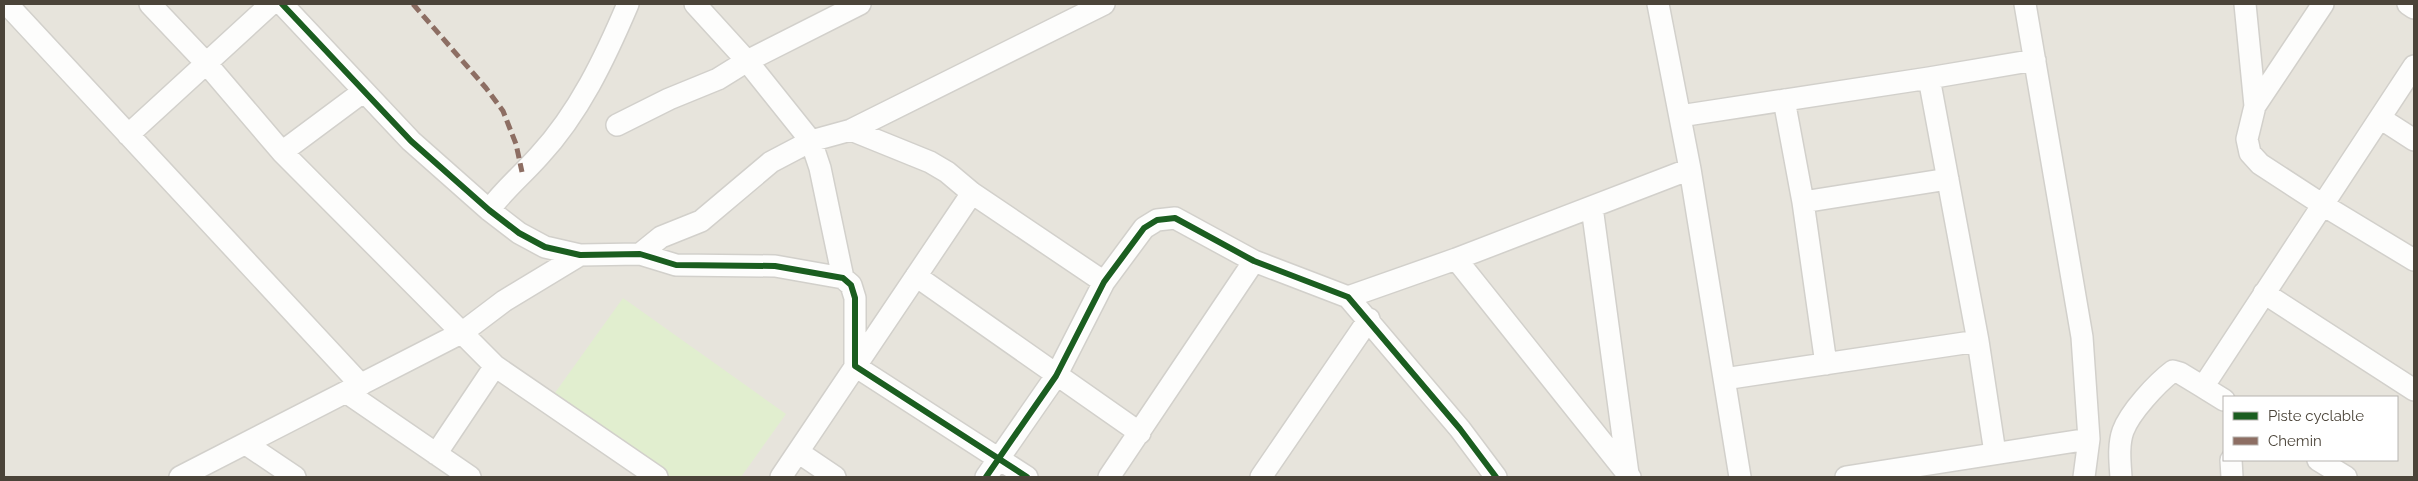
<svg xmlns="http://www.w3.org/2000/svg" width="2418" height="481" font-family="Raleway,sans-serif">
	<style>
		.residential { fill: #e7e4dc; fill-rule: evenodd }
		.green { fill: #e1eecf }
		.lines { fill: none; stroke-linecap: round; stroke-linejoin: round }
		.minor-casing { stroke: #d2d0cb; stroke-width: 24 }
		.minor { stroke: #fdfdfc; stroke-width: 21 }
		.quiet { stroke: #8d6e63; stroke-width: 5; stroke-dasharray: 10 5; stroke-linecap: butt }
		.cycleway-casing { stroke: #fff; stroke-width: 9 }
		.cycleway { stroke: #1b5e20; stroke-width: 6 }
	</style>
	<rect width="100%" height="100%" fill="#f4f2ee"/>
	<!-- residential -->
	<path class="residential" d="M 4,4 L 2414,4 L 2414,477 L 4,477 ZM 2224,397 L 2397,397 L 2397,460 L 2224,460 Z"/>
	<!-- green -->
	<path class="green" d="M 623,298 L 786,414 L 741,477 L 665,477 L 552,397 Z"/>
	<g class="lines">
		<!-- minor casing -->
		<g class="minor-casing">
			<path id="minor" d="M 7,4 L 361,385
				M 150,4 L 206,63 L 282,152 L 495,366 L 657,477
				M 282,4 L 411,141 L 489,210 L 519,233 L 545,247 L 580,255 L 640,254 L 676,265 L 775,266 L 843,278 L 851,285 L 855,298 L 855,366 L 1027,477
				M 695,4 L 747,61 L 811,141 L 820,168 L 843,278
				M 1658,4 L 1690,169 L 1740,477
				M 2025,4 L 2082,337 L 2089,439 L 2084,477
				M 2245,4 L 2255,106 L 2247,139 L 2250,153 L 2260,164 L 2323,205 L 2414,260
				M 2408,4 L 2414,8
				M 1929,78 L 1978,341 L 1995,453
				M 1784,100 L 1803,202 L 1826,364
				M 2255,106 L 2323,4
				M 1680,116 L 1929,78 L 2035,60
				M 2380,118 L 2414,140
				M 617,125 L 669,99 L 718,79 L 747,61 L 860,4
				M 851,130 L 930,162 L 947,172 L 972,193 L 1104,282
				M 128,135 L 271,4
				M 282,152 L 364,91
				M 1803,202 L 1948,179
				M 1592,207 L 1628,474
				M 489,210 C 504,190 522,175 539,156 C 579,113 605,58 628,4
				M 640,254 L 661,237 L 701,221 L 771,162 L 811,141 L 851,130 L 1104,4
				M 1456,259 L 1630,477
				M 916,276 L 1140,433
				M 2264,293 L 2414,390
				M 1348,297 L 1456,259 L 1690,169
				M 1724,379 L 1978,341
				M 346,392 L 470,477
				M 2224,400 L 2203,387 L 2414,66
				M 246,444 L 295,477
				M 798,452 L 835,477
				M 436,454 L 495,366
				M 2231,460 L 2232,477
				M 2318,460 L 2346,477
				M 180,477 L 463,332 L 504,301 L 580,255
				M 781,477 L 972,193
				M 986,477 L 1056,376 L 1104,282 L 1144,228 L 1157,220 L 1175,218 L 1254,261 L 1348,297 L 1460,429 L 1496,477
				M 1109,477 L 1254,261
				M 1261,477 L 1369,319
				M 1846,477 L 2089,439
				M 2121,477 C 2120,462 2118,445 2123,431 C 2130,412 2157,383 2173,371 L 2180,373 L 2203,387"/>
		</g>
		<!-- minor -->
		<use href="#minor" class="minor"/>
		<!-- quiet -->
		<path class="quiet" d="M 413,4 L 486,88 L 503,111 L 516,144 L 522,172"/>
		<!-- cycleway casing -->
		<g class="cycleway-casing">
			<path id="cycleway" d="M 282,4 L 411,141 L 489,210 L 519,233 L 545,247 L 580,255 L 640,254 L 676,265 L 775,266 L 843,278 L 851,285 L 855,298 L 855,366 L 1027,477
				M 986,477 L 1056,376 L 1104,282 L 1144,228 L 1157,220 L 1175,218 L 1254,261 L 1348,297 L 1460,429 L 1496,477"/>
		</g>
		<!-- cycleway -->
		<use href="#cycleway" class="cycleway"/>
	</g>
	<!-- border -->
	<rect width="2418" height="481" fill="none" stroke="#4b4439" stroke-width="10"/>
	<!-- legend -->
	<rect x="2223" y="396" width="175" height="65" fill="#ffffff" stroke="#b7b4b0"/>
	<rect x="2233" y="412" width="25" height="8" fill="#1b5e20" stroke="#b7b4b0"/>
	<text x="2268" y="421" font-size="15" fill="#4b4439">Piste cyclable</text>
	<rect x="2233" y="437" width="25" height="8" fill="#8d6e63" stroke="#b7b4b0"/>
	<text x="2268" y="446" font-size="15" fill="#4b4439">Chemin</text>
</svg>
